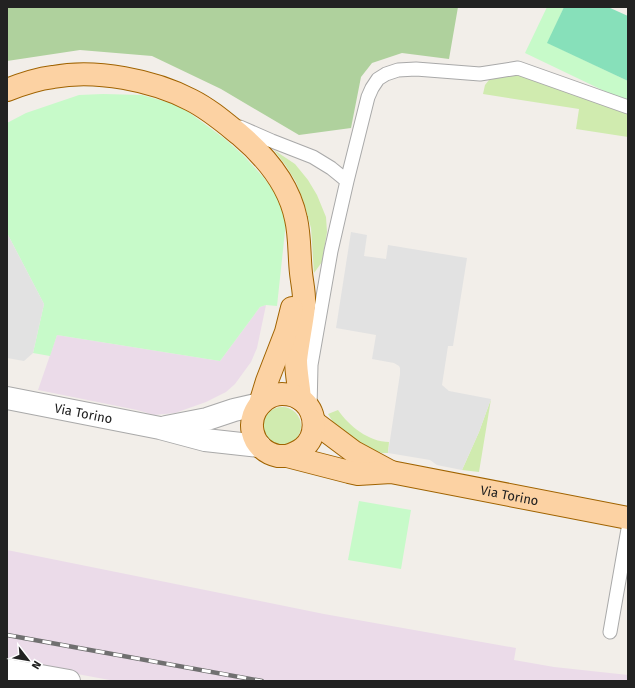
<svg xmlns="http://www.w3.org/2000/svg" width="635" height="688" font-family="'Fira Sans',sans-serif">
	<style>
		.industrial { fill: #ebdbe9 }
		.grass { fill: #d0ebaf }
		.forest { fill: #afd19d }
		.park { fill: #c7fac9 }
		.pitch { fill: #87e0ba }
		.parking { fill: #e2e2e2 }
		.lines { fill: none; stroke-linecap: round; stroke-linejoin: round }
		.service-casing { stroke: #a9a9a9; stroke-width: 15 }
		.minor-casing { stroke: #a9a9a9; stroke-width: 24 }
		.tertiary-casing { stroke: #a9a9a9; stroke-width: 24 }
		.primary-casing { stroke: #a06300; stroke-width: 24 }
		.service { stroke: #fff; stroke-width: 13 }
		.minor { stroke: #fff; stroke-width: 22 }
		.tertiary { stroke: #fff; stroke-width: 22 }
		.primary { stroke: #fcd2a3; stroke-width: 22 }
		.rail-casing { stroke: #707070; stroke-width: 4.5 }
		.rail { stroke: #fff; stroke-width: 3; stroke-dasharray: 9; stroke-linecap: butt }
		.labels { text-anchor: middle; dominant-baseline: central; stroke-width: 3; stroke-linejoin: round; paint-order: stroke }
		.street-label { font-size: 13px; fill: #222; stroke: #fff }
	</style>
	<rect width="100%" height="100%" fill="#f2eee9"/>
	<!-- industrial -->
	<path class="industrial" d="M 266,305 L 257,348 L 251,362 L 235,384 L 226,392 L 206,402 L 175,413 L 154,415 L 137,410 L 38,390 L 57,335 L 220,361 L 260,307 Z
		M 7,550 L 324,614 L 516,648 L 514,660 L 554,667 L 628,675 L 628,681 L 115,681 L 7,661 Z"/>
	<!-- grass -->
	<path class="grass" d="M 517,73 L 628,114 L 628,137 L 576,129 L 579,109 L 483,94 L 485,85 L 489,80 Z
		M 274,150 L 295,164 L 308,180 L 317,195 L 326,217 L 327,232 L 322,262 L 314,273 L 311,228 L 304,203 L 296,182 L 286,166 Z
		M 491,399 L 479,472 L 462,470 L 479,432 Z
		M263 426a19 19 0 1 1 38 0a19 19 0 1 1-38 0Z
		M 338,410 C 349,426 369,442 389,442 L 388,453 L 382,453 L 373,450 L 364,446 L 335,425 L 328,414 Z"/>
	<!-- forest -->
	<path class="forest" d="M 7,7 L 458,7 L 449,59 L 402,53 L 372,63 L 361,77 L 351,128 L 299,135 L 221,89 L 152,56 L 80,50 L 7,61 Z"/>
	<!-- park -->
	<path class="park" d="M 547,7 L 564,7 L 548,43 L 628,81 L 628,101 L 623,100 L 525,53 Z
		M 103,94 L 142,95 L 174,104 L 187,111 L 225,139 L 243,155 L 264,178 L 274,191 L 281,202 L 286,222 L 277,306 L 266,305 L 260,307 L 220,361 L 57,335 L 50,356 L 33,353 L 44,304 L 7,233 L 7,123 L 26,113 L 79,95 Z
		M 359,501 L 411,510 L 401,569 L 348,560 Z"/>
	<!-- pitch -->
	<path class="pitch" d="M 564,7 L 608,7 L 628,16 L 628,81 L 547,43 Z"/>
	<!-- parking -->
	<path class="parking" d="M 351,232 L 367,235 L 364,256 L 386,259 L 388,245 L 467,258 L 453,346 L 448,346 L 442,385 L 449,391 L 491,399 L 479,432 L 462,470 L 437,465 L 430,460 L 388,453 L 400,374 L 400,368 L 399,366 L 394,363 L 372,359 L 376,335 L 336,328 Z
		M 7,233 L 44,304 L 33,353 L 24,361 L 7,358 Z"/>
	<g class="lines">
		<!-- service casing -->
		<g class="service-casing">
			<path id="service" d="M 240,127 L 272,141 L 313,157 L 331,168 L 347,181
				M 310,409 L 311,365 L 331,251 L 347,181 L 368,97 L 372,88 L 378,79 L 386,74 L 398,70 L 416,69 L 480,74 L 518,68 L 628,107
				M 610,632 L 628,529"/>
		</g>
		<!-- minor casing -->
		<g class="minor-casing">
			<path id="minor" d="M 7,670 L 69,681"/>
		</g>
		<!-- tertiary casing -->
		<g class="tertiary-casing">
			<g id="tertiary">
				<path id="s1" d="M 7,398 L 160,428 L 205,440 L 260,446"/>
				<path d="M 166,427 L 207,419 L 234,410 L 260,404"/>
			</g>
		</g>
		<!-- primary casing -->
		<g class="primary-casing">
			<g id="primary">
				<path d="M 7,90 C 22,84 37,79 53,77 C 96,69 153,80 191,100 C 209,109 224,122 240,135 C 266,157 289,184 296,219 C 300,236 299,255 301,273 C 302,283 305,295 304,306 C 302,324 298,342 296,360 C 296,372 299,386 300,399"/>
				<path d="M 260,404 L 267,381 L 286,332 L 292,308"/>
				<path d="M 314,422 L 354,452 L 391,472"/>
				<path id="s2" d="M 287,456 C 293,454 298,452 303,448 C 317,437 317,414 304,402 C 298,396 290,394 282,394 C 276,394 270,396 265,400 C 243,417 250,450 278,456 C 281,456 284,456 287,456 L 349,472 L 358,474 L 391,472 L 628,518"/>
			</g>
		</g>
		<!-- service -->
		<use href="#service" class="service"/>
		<!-- minor -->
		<use href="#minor" class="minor"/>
		<!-- tertiary -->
		<use href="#tertiary" class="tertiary"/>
		<!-- primary -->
		<use href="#primary" class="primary"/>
		<!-- rail casing -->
		<g class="rail-casing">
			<path id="rail" d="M 7,635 L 262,681"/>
		</g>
		<!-- rail -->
		<use href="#rail" class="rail"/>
	</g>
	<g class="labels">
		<!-- street labels -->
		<g class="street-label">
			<text stroke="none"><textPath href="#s1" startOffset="78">Via Torino</textPath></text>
			<text stroke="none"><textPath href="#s2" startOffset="421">Via Torino</textPath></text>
		</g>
	</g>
	<!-- border -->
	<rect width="635" height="688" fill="none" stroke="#222222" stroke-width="16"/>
	<!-- north arrow -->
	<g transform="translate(28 660) rotate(121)" stroke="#ffffff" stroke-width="3" paint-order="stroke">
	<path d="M0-3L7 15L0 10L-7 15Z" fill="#222222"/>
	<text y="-6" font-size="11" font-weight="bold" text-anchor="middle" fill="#222222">N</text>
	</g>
</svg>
